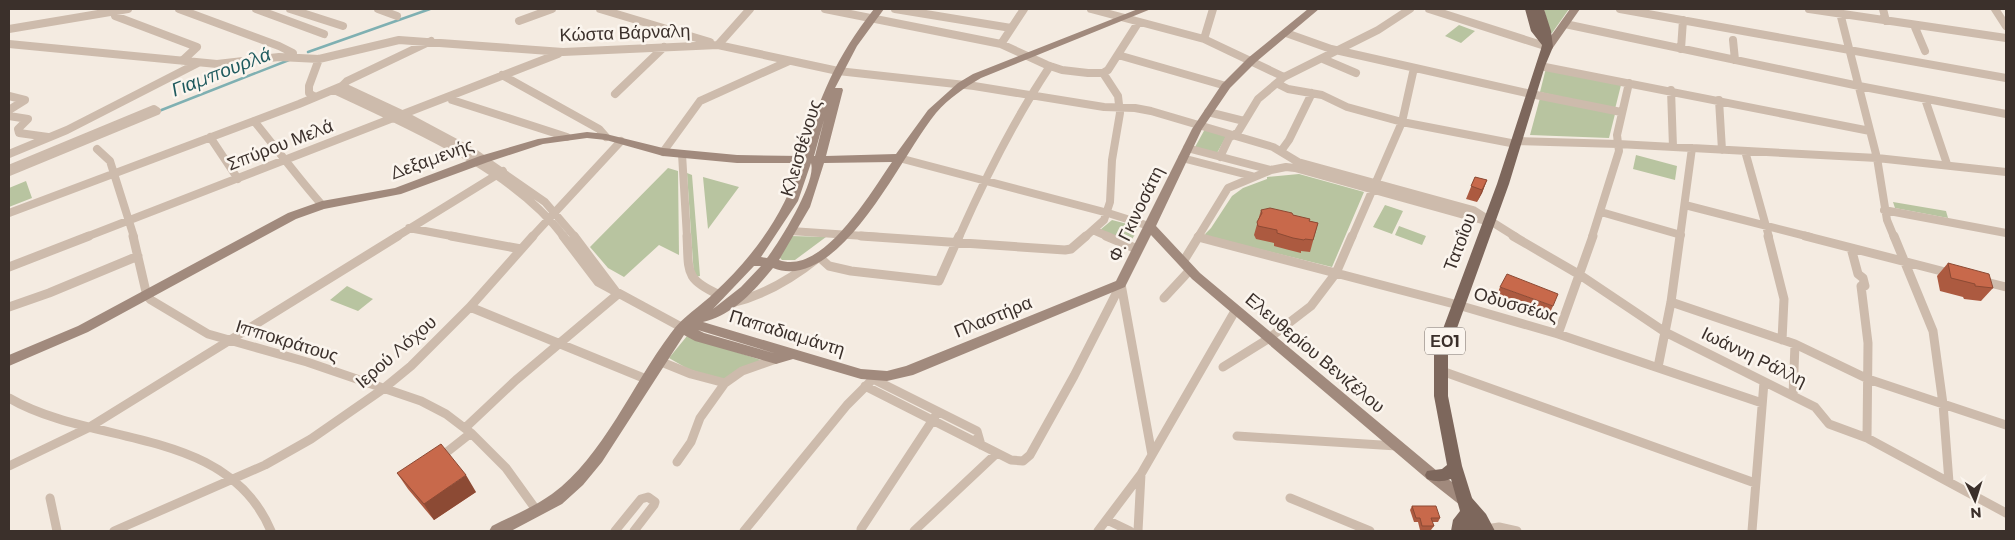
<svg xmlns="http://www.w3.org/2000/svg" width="2015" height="540" font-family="Montserrat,sans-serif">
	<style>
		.green { fill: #b8c4a0 }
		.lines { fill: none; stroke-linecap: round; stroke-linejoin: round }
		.stream { stroke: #7fb0b2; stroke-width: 2.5 }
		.street-far1 { stroke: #cdbbac; stroke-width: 8 }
		.street { stroke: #cdbbac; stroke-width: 9 }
		.secondary { fill: #a18a7d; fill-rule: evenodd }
		.primary { fill: #7d675c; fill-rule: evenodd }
		.wall { fill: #ac5a40 }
		.shaded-wall { fill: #8c4a34 }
		.building { fill: #c8694b; stroke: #8c4a34 }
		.labels { text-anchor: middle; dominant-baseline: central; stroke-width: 5; stroke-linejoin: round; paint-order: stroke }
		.shield { fill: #fbf5ee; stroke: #756b66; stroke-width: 1 }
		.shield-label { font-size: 16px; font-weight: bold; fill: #3b302b }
		.street-label { font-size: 18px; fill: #3b302b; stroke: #fbf5ee }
		.water-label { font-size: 19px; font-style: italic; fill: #1f5a5e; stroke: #fbf5ee }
	</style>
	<rect width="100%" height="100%" fill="#f4ebe1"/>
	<!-- green -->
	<path class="green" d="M 1544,9 L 1569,9 L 1552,33 L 1550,33 Z
		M 1459,25 L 1475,31 L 1461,43 L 1445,36 Z
		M 1546,68 L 1621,85 L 1615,109 L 1540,92 Z
		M 1540,98 L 1615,114 L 1609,138 L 1530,135 Z
		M 1205,129 L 1227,135 L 1217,153 L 1195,147 Z
		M 1636,155 L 1677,166 L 1675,180 L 1633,169 Z
		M 668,168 L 678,171 L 679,255 L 659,245 L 624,277 L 608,268 L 590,247 Z
		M 687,173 L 692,175 L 700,276 L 694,277 Z
		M 1299,174 L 1364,192 L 1332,267 L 1206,236 L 1205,234 L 1211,228 L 1232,196 L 1243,188 L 1267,179 L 1267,177 Z
		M 703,177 L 739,187 L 708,229 Z
		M 26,181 L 32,198 L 9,207 L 9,188 Z
		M 1893,202 L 1946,211 L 1948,218 L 1895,208 Z
		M 1385,205 L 1403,211 L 1392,234 L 1373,227 Z
		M 1112,220 L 1139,227 L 1130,243 L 1100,230 Z
		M 1399,226 L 1426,236 L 1422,245 L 1395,235 Z
		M 791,236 L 826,237 L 795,260 L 782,260 L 778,256 Z
		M 347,286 L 373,299 L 358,311 L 330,300 Z
		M 687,336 L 761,360 L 724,380 L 688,369 L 669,358 Z"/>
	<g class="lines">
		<!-- stream -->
		<path class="stream" d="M 308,52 L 430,9
			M 159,111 L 289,60"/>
		<!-- street-far1 -->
		<path class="street-far1" d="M 179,9 L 279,46 L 293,53 L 292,57
			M 256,9 L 324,34
			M 290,9 L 343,26
			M 378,9 L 397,16
			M 600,9 L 710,42
			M 825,9 L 1001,44 L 1047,65 L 1062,70 L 1088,73 L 1103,73
			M 895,9 L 1011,28
			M 1091,9 L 1204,39 L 1284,77
			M 1429,9 L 1548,47
			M 1620,9 L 2006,78
			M 1809,9 L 2006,38
			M 1839,9 L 1877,158 L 1887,220 L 1894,237
			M 1883,9 L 1886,21
			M 1995,9 L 2006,26
			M 114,12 L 115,16 L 197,47 L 182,61
			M 519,21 L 552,9
			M 1565,24 L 1859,86 L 2006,114
			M 1914,25 L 1925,51
			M 9,29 L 128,9
			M 1286,33 L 1331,49 L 1531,94 L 1621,112
			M 1204,39 L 1213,9
			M 1733,40 L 1735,60
			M 9,44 L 217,64 L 279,57 L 319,59 L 399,40 L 563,52 L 718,45 L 838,71 L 974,86 L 1104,107 L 1135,108 L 1151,111 L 1273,147 L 1298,162 L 1473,210 L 1516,237
			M 1001,44 L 1024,9
			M 718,45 L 750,9
			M 1681,49 L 1683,20
			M 1118,55 L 1226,86
			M 1323,59 L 1356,73
			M 1540,66 L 1870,131
			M 1103,73 L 1108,70 L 1138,23
			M 502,75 L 599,129 L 606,137
			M 1278,84 L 1288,89 L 1322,95 L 1347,107 L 1402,122 L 1516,144
			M 342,86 L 402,114 L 473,152 L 545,202 L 575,237
			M 334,90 C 410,126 513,169 564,237
			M 1671,90 L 1673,147
			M 615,94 L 664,47
			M 9,96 L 25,100 L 9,110
			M 315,97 L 309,93 L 309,86 L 319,59
			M 1925,99 L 1947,164
			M 452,100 L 567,137
			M 1719,100 L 1722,150
			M 1208,112 L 1244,121
			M 9,116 L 28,119 L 18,129 L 19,133 L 48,137
			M 254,121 C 277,149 298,178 322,205
			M 210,137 L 238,179
			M 1517,141 L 1618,144 L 1877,158 L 2006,172
			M 1187,148 L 1271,170 L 1286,167 L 1295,168 L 1482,220
			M 97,149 L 110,161 L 134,237
			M 1281,151 L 1289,140 L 1312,93
			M 1745,151 L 1769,237
			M 663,152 L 700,101 L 789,61
			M 9,154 L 67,130 L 198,63
			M 682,154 L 687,237
			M 1220,157 L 1229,138 L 1238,132 L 1258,99 L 1284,77 L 1378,30 L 1410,9
			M 899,158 L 1108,213 L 1149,226
			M 1182,158 L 1252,176
			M 9,169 L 154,109 L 157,111 L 9,172
			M 1685,205 L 1810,237
			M 1884,210 L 2006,233
			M 1601,212 L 1681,235
			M 9,213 L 299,104 L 342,86 L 347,81 L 431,41
			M 409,228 L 457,237
			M 1093,230 L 1109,237
			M 791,231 L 879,237
			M 86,237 L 558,54
			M 396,237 L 503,171
			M 532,237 L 621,141
			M 959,237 C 985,178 1014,120 1050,66
			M 1085,237 L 1104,220 L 1110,202 L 1112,160 L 1120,113 L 1118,96 L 1103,73
			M 1198,237 L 1228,188 L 1271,170
			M 1352,237 L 1402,122 L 1414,68
			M 1592,237 L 1619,151 L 1617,135 L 1629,83
			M 1680,237 L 1692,148"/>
		<!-- street -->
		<path class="street" d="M 133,236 L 147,296 L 151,300 L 208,334 L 307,362 L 421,401 L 446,414 L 471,433 L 506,468 L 537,511
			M 451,236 L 521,249
			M 563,236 L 598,282 L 683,328
			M 574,236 L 616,292
			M 687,236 C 689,272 684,279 720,295
			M 861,236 L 1065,250 L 1071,249 L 1086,236
			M 1106,236 L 1137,249
			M 1513,236 L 1580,275 L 1665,332 L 1815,407 L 1829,424 L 1867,438 L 2006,513
			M 1768,236 L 1784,299 L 1782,340
			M 1805,236 L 1953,274
			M 1894,236 L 1933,331 L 1943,404 L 1949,482
			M 1198,237 L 1458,305 L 1558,334 L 1762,403
			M 1851,248 L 1858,274 L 1863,278 L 1865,286 L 1861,286 L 1868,343 L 1867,438
			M 1183,262 L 1199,236
			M 9,267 L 89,236
			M 1982,281 L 2006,287
			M 1121,284 L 1152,455
			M 1164,298 L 1190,270
			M 1671,302 L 1795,344 L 1868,379 L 2006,425
			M 732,303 C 765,295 793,278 819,257 L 829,266 L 851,271 L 939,281 L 959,236
			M 9,307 L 49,293 L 138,256
			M 470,307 L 646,379
			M 1558,334 L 1593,236
			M 659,361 L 691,374 L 725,383
			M 1223,367 L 1268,339 L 1311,306 L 1336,273 L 1352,236
			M 1658,367 L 1671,302 L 1680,236
			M 1439,370 L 1755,483
			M 873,379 L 977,431 L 981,445
			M 865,386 L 1011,460 L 1023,461 L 1030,455 L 1074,376 L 1121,284
			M 1793,396 L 1795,344
			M 9,398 C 93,447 227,426 271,531
			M 465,428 L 516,380 L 618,294
			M 1237,436 L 1397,446
			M 438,459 L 471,433
			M 677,462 L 691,442 L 700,418 L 725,383 L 742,371 L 776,359
			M 9,466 L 88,428 L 398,236
			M 50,498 L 57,531
			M 1290,498 L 1370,531
			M 1107,520 L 1130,531
			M 861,529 L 938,412
			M 1486,529 L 1499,527 L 1517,531
			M 114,531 L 265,465 L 311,439 L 383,389 L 411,366 L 470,307 L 533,236
			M 615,531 L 641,499 L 648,497 L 655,502 L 654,505 L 634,531
			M 744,531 L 847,405 L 876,376
			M 914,531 L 997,453
			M 1098,531 L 1141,474 L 1235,311
			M 1138,531 L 1141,474
			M 1752,531 L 1764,382"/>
		<!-- secondary -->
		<path class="secondary" d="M 874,9 L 884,9 L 857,46 L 835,88 L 842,88 L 843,90 L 826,156 L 896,154 L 928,110 L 958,83 L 973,74 L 1138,9 L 1151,9 L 981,78 C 964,88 949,98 936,113 C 901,155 840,294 773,268 C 754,291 733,315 703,322 L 861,369 L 887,371 L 906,366 L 1116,281 L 1192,129 L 1222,84 L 1248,58 L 1308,9 L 1319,9 L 1256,62 L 1230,88 L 1202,129 L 1156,226 L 1200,273 L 1437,471 L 1470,495 L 1473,500 L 1470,505 L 1465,506 L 1460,505 L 1427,479 L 1192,279 L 1151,235 L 1125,287 L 913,375 L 887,381 L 861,379 L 793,359 L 776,364 L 695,341 L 684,335 L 602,462 L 583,485 L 562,504 L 511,531 L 489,531 L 492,526 C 512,516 534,507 552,494 C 603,457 633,383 671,333 C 682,317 701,306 715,292 C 753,257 785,213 800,163 L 737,163 L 663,156 L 606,140 L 587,138 L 543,144 L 488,162 L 401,194 L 324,209 L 296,219 L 88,332 L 9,366 L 9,355 L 78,326 L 288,213 L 322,201 L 395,188 L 480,156 L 538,139 L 587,132 L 606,134 L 663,148 L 737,155 L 802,156 C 819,98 836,57 874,9 ZM 824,120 L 815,156 L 814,156 ZM 892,162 C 871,192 823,276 779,260 L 810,207 L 824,163 ZM 811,163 C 817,181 780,241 767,258 L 761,257 L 798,201 ZM 754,266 L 761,266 L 741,287 L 713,309 ZM 698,330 L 777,354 L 704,333 Z
			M 1570,9 L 1580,9 L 1552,49 L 1544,49 L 1543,47 Z"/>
		<!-- primary -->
		<path class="primary" d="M 1525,9 L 1544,9 L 1551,31 L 1553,47 L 1545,66 L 1509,184 L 1448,353 L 1448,396 L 1462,466 L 1472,498 L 1486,514 L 1495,531 L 1451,531 L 1453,520 L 1460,511 L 1451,479 C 1442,482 1436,482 1427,479 L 1425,475 L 1427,471 L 1442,469 L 1447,465 L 1434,396 L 1434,353 L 1497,184 L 1541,49 L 1542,45 L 1531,31 Z"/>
	</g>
	<!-- wall -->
	<path class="wall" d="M 1475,177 L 1487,180 L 1482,193 L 1477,202 L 1466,199 Z
		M 1261,210 L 1293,215 L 1309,221 L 1318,223 L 1310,252 L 1301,251 L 1301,253 L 1289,250 L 1274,246 L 1274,243 L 1256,239 L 1254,235 Z
		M 1948,263 L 1993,288 L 1981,301 L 1964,299 L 1963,297 L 1940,291 L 1937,276 Z
		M 1500,287 L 1553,306 L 1547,319 L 1495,300 Z
		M 397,473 L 476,492 L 434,520 L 408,489 Z
		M 1412,506 L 1440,518 L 1438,522 L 1432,522 L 1434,526 L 1431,530 L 1420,530 L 1418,522 L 1414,522 L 1410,510 Z"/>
	<!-- shaded-wall -->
	<path class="shaded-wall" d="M 1487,180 L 1482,193 L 1477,202 L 1482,190 Z
		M 466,475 L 476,492 L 434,520 L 424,504 Z"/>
	<!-- building -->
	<path class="building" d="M 1475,177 L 1487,180 L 1482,190 L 1471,186 Z
		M 1270,208 L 1292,213 L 1293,215 L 1310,219 L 1309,221 L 1318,223 L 1313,240 L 1305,239 L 1304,240 L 1293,238 L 1277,233 L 1277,230 L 1258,226 L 1257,222 L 1262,213 L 1261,210 Z
		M 1948,263 L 1989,274 L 1993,288 L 1975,286 L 1975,284 L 1951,278 Z
		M 1507,274 L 1558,294 L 1553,306 L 1500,287 Z
		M 441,444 L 466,475 L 424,504 L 397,473 Z
		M 1412,506 L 1436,506 L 1440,518 L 1431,518 L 1434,526 L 1422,526 L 1420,518 L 1416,518 Z"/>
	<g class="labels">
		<!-- shield labels -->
		<rect class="shield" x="1425" y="327.5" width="40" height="27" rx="4"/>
		<g class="shield-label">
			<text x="1445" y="341">ΕΟ1</text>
		</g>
		<!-- street labels -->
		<g class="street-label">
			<text transform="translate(625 33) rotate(-2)">Κώστα Βάρναλη</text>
			<text transform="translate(280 145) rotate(-21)">Σπύρου Μελά</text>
			<text transform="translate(801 148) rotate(-73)">Κλεισθένους</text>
			<text transform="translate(432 159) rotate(-20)">Δεξαμενής</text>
			<text transform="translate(1136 214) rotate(-64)">Φ. Γκινοσάτη</text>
			<text transform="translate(1460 242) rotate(-69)">Τατοΐου</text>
			<text transform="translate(1516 305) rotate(16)">Οδυσσέως</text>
			<text transform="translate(993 317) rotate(-22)">Πλαστήρα</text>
			<text transform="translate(787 333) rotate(17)">Παπαδιαμάντη</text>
			<text transform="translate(287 341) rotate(17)">Ιπποκράτους</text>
			<text transform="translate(396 352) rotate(-41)">Ιερού Λόχου</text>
			<text transform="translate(1315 353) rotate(40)">Ελευθερίου Βενιζέλου</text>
			<text transform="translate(1754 357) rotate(26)">Ιωάννη Ράλλη</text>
		</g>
		<!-- water labels -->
		<g class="water-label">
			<text transform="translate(221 72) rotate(-21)">Γιαμπουρλά</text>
		</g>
	</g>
	<!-- border -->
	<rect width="2015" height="540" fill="none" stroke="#3b302b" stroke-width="20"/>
	<!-- north arrow -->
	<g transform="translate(1975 500) rotate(176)" stroke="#fbf5ee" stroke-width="4" paint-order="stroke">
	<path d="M0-4L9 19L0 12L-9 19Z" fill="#3b302b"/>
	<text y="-8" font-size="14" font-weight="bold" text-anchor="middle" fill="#3b302b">N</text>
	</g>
</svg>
